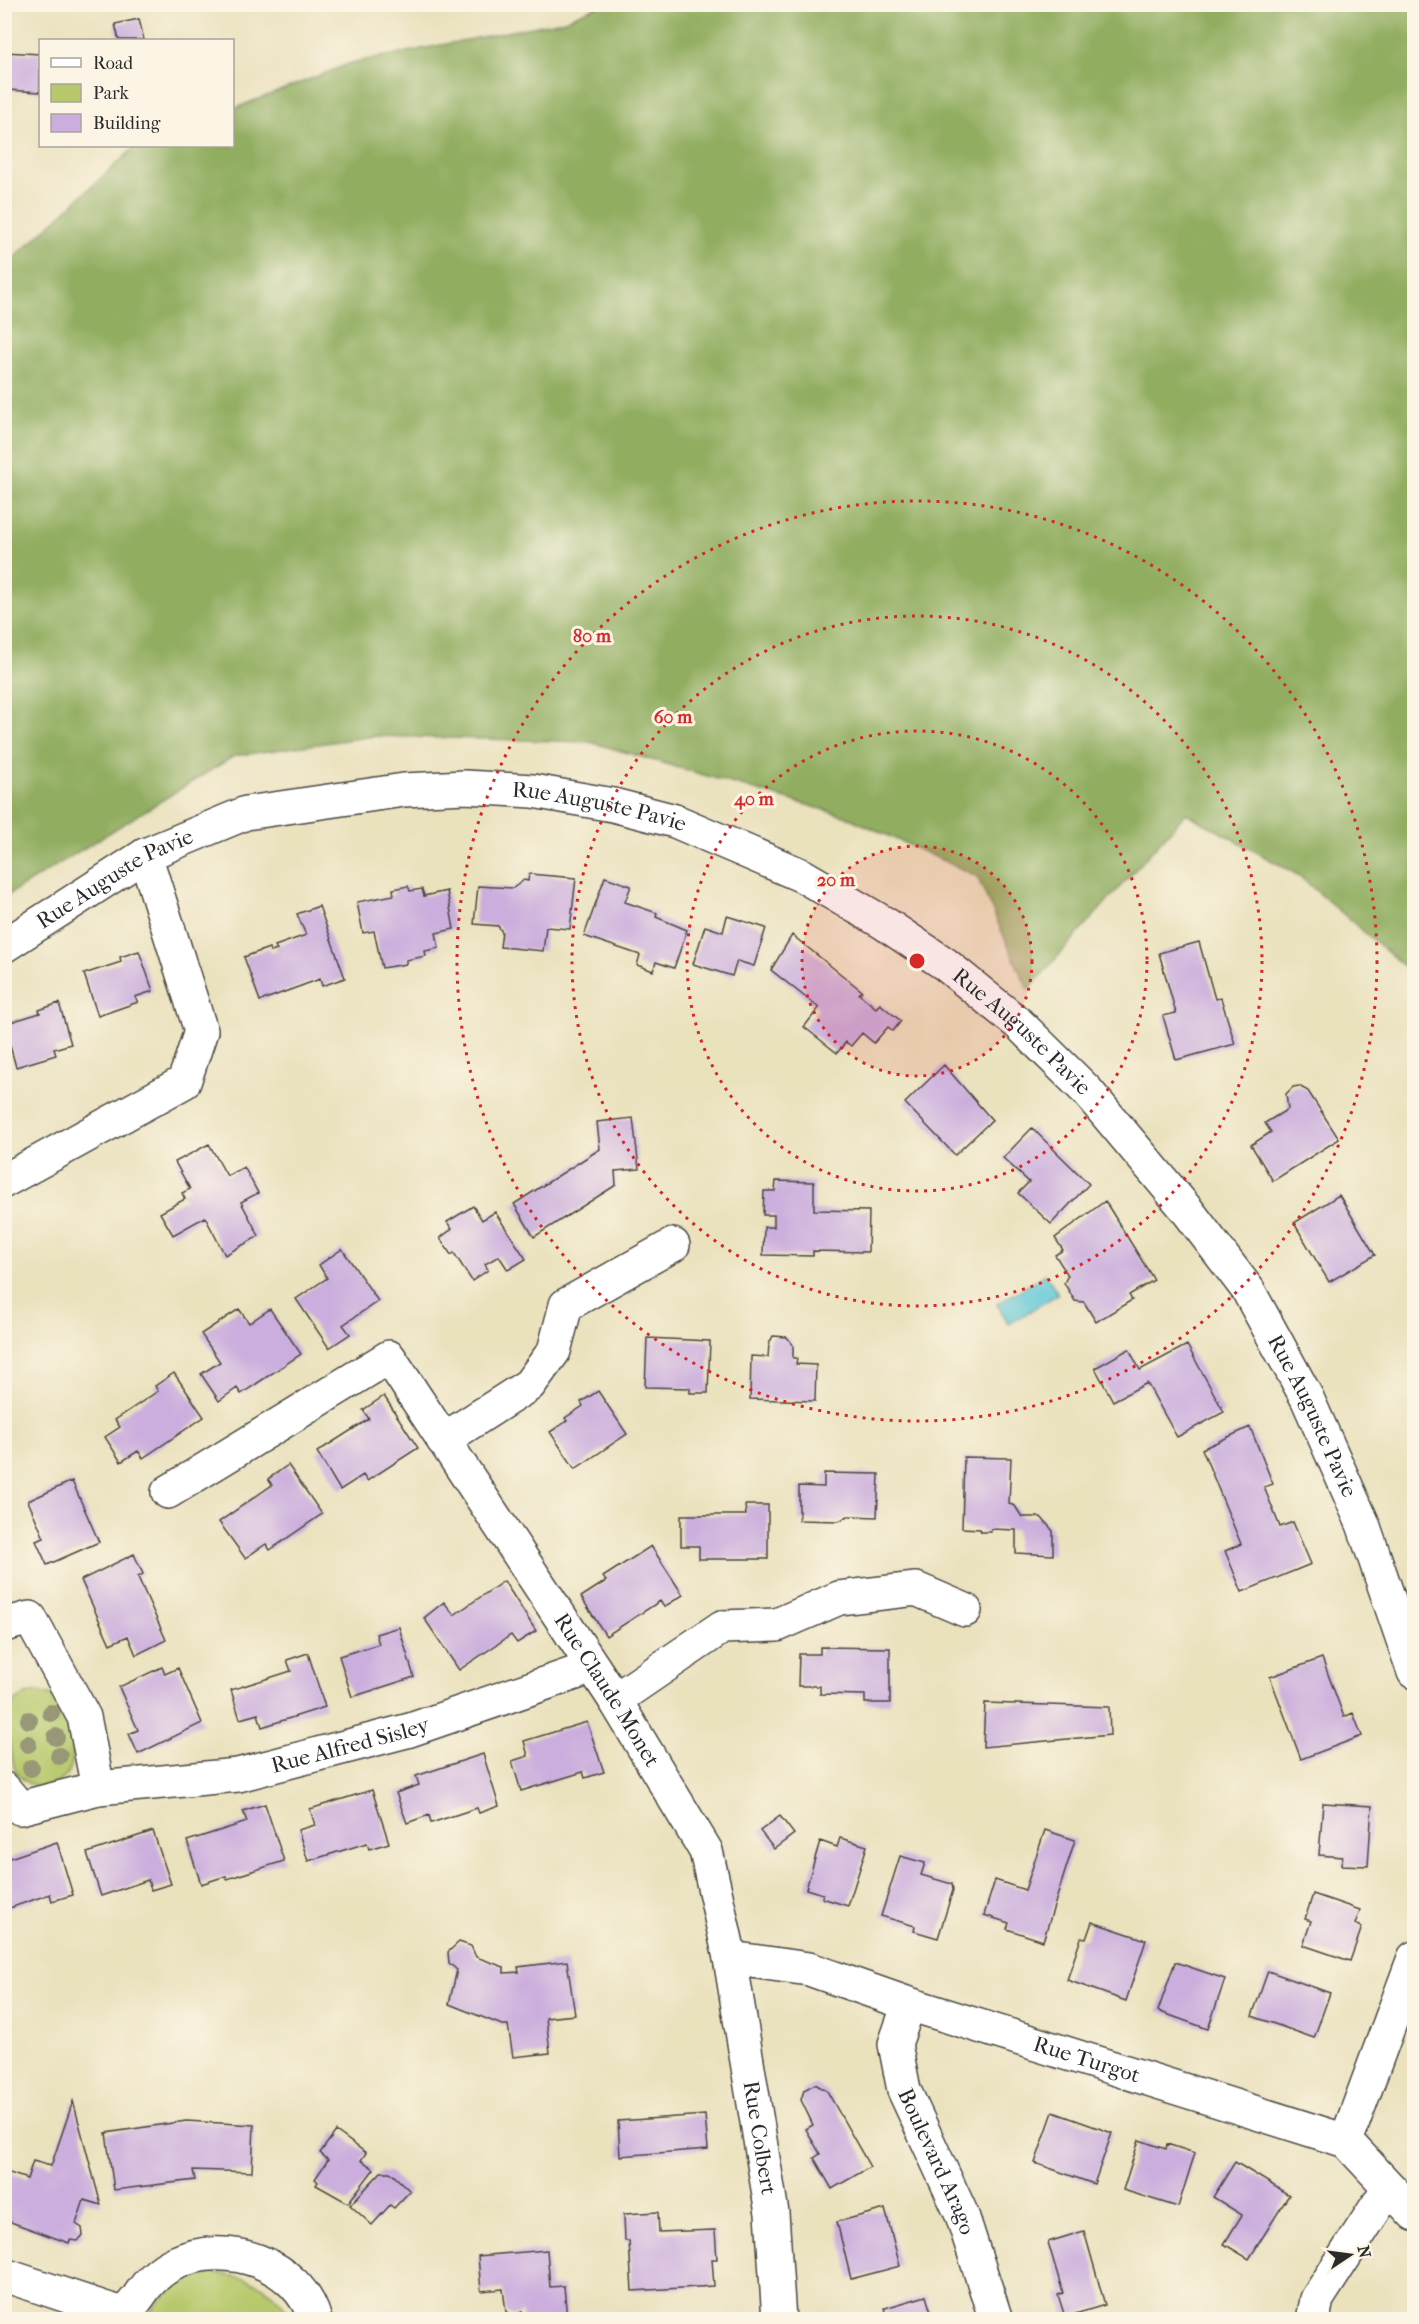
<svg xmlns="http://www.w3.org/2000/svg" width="1419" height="2324" font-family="'IM FELL French Canon',serif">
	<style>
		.green { fill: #b7c96c; stroke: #717a4c; stroke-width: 1.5 }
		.forest { fill: #91ad60; stroke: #5e6c46; stroke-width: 1.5 }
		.water { fill: #5cc6d6; stroke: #447880; stroke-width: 1.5 }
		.building { fill: #cbaedd }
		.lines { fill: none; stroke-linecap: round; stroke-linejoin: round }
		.minor-casing { stroke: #484641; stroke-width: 36 }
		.minor { stroke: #fff; stroke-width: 33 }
		.tree { fill: #989777 }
		.ring { fill: none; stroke: #d62828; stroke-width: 3; stroke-dasharray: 3 6 }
		.labels { text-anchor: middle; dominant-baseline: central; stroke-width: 6; stroke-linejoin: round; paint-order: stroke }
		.street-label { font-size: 22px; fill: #2b2b2b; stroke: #fcf5e5 }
		.centre { fill: #d62828; stroke: #fcf5e5; stroke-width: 3 }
		.ring-label { font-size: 18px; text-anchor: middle; font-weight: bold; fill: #d62828; stroke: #fcf5e5; stroke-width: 6; stroke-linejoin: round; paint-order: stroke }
	</style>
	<rect width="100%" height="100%" fill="#fcf5e5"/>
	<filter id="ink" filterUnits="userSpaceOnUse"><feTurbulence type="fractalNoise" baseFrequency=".0167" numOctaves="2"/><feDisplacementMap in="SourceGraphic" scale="12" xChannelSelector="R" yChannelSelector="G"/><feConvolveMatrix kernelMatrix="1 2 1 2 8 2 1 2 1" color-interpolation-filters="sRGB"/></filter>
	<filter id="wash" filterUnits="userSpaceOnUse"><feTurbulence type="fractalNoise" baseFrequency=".008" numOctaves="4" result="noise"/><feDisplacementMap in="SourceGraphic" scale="24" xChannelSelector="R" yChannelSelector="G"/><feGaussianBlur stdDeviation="1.35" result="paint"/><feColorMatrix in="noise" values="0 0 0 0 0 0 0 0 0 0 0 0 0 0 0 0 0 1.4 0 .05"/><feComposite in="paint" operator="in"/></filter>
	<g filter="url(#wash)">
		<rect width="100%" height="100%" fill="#eae1bd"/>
		<!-- green -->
		<path class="green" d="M 39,1692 C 45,1694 51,1695 56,1699 C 69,1710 78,1758 68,1773 C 57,1789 34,1791 20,1777 C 12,1769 12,1757 10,1747 C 5,1719 5,1696 39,1692 Z
			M 208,2273 C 247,2275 272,2284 292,2319 L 145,2319 C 164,2292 177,2283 208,2273 Z"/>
		<!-- forest -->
		<path class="forest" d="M 603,4 L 1414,5 L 1414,975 L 1298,875 L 1186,813 L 1028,990 L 977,876 L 845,816 L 590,742 L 374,736 L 234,756 L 5,897 L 5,266 L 136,146 L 232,146 L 233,109 L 351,63 L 562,21 Z"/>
		<!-- water -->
		<path class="water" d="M 1046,1274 L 1058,1294 L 1009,1324 L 997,1304 Z"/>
		<g id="blocks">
			<!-- building -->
			<path class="building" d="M 139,19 L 144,40 L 119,40 L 115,24 Z
				M 5,52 L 40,54 L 40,92 L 7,90 Z
				M 529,874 L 576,878 L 570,929 L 546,927 L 543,951 L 500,947 L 502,932 L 498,926 L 474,924 L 478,886 L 513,888 L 524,880 L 528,881 Z
				M 605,877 L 631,886 L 625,902 L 657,913 L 656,917 L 687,930 L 674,968 L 656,962 L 653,971 L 637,965 L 640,955 L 584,936 Z
				M 408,886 L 410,891 L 422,889 L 424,896 L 447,891 L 454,929 L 436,933 L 439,948 L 425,951 L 426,956 L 406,960 L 406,964 L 382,968 L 374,931 L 363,933 L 357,902 L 394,895 L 393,889 Z
				M 319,906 L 345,978 L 322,986 L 320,979 L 260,1001 L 244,957 L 269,948 L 271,952 L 277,950 L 275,946 L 306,935 L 297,914 Z
				M 727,916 L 766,928 L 754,966 L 737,961 L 732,976 L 693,964 L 705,926 L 723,932 Z
				M 792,935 L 862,991 L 859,994 L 876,1008 L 880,1004 L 901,1021 L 893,1031 L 888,1027 L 874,1043 L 862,1033 L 851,1046 L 846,1042 L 837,1053 L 804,1027 L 819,1008 L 771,970 Z
				M 1199,942 L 1215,999 L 1221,998 L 1235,1044 L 1176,1060 L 1163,1016 L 1176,1013 L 1159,953 Z
				M 139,951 L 153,991 L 135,997 L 138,1002 L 98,1016 L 84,974 L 121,962 L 120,957 Z
				M 59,1003 L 71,1044 L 54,1049 L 56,1055 L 16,1067 L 4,1024 L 40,1013 L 39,1010 Z
				M 944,1065 L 992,1120 L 955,1155 L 905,1103 Z
				M 1293,1087 L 1299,1086 L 1308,1091 L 1339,1139 L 1273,1181 L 1251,1145 L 1271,1132 L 1265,1123 L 1288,1109 L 1286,1094 Z
				M 633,1118 L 639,1169 L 615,1171 L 616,1185 L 534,1237 L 514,1204 L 600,1149 L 597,1122 Z
				M 1032,1128 L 1089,1184 L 1051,1224 L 1018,1193 L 1029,1182 L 1003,1158 Z
				M 209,1144 L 227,1176 L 244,1167 L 258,1193 L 241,1202 L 259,1236 L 225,1255 L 205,1217 L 173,1235 L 160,1213 L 185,1199 L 182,1193 L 190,1189 L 175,1162 Z
				M 776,1181 L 814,1182 L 814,1210 L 869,1211 L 868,1252 L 813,1251 L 813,1256 L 763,1255 L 764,1227 L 774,1227 L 774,1215 L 763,1215 L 764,1191 L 775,1191 Z
				M 1339,1195 L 1375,1255 L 1329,1282 L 1294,1223 Z
				M 1105,1201 L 1154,1280 L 1129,1295 L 1132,1300 L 1096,1322 L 1084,1302 L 1075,1301 L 1064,1283 L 1068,1275 L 1055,1255 L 1063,1250 L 1055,1238 Z
				M 473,1206 L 482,1220 L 495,1212 L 526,1259 L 508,1270 L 499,1256 L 485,1264 L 488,1270 L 472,1281 L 454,1253 L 451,1255 L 440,1238 L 452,1229 L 447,1222 Z
				M 342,1249 L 378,1301 L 343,1325 L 350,1334 L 329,1348 L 296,1299 L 327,1278 L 319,1265 Z
				M 239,1309 L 249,1323 L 270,1309 L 301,1354 L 241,1394 L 237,1388 L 219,1401 L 201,1374 L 220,1362 L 201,1334 Z
				M 773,1336 L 787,1337 L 793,1345 L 793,1358 L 797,1358 L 796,1364 L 816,1365 L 815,1401 L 750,1399 L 751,1356 L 768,1357 L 769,1344 Z
				M 647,1338 L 710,1341 L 708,1393 L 690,1393 L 690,1388 L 645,1387 Z
				M 1187,1345 L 1224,1412 L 1177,1437 L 1147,1383 L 1113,1401 L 1095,1368 L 1129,1349 L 1140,1370 Z
				M 174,1373 L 204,1417 L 143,1458 L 138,1451 L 121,1462 L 105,1437 L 120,1427 L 115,1420 L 158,1391 L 155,1386 Z
				M 598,1391 L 627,1434 L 575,1469 L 550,1432 L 567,1421 L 565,1418 L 583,1406 L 581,1402 Z
				M 384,1396 L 418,1448 L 367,1481 L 363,1475 L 340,1490 L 317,1452 L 369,1419 L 363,1410 Z
				M 1250,1427 L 1273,1484 L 1264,1487 L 1280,1527 L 1293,1522 L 1311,1564 L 1242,1592 L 1225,1551 L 1241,1544 L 1202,1449 Z
				M 964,1457 L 1011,1458 L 1009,1504 L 1015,1506 L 1022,1517 L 1041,1517 L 1053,1531 L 1053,1555 L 1016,1553 L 1016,1530 L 991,1529 L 991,1532 L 981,1532 L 980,1529 L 962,1528 Z
				M 288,1465 L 322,1514 L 270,1550 L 266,1544 L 245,1558 L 219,1522 L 272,1485 L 268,1479 Z
				M 824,1473 L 879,1474 L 877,1517 L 848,1516 L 839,1521 L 799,1520 L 799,1486 L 824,1487 Z
				M 72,1481 L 99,1542 L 47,1565 L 36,1541 L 44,1538 L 28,1501 Z
				M 745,1505 L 768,1505 L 768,1559 L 699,1559 L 699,1546 L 681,1546 L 681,1515 L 746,1515 Z
				M 651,1546 L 683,1595 L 664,1607 L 660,1601 L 606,1636 L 581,1597 L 606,1581 L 603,1577 Z
				M 134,1554 L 143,1574 L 138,1577 L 166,1640 L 136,1655 L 128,1636 L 110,1644 L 81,1580 Z
				M 504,1581 L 536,1631 L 517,1643 L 511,1635 L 459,1670 L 424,1618 L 444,1602 L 454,1615 Z
				M 399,1627 L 414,1677 L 352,1697 L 339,1656 L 379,1644 L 376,1634 Z
				M 820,1647 L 890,1648 L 890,1703 L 865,1703 L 865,1695 L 820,1694 L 820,1686 L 798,1686 L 799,1654 L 820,1654 Z
				M 308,1653 L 325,1707 L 262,1727 L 258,1714 L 240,1719 L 231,1690 L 291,1671 L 287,1660 Z
				M 1322,1658 L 1344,1717 L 1353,1713 L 1362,1736 L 1301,1759 L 1270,1677 Z
				M 162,1667 L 165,1674 L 178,1668 L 202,1723 L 138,1754 L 129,1734 L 138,1730 L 119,1687 Z
				M 985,1703 L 1109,1707 L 1110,1735 L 983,1747 Z
				M 587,1722 L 604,1772 L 585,1778 L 583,1772 L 521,1791 L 512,1761 L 528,1756 L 524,1741 Z
				M 483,1754 L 499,1806 L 479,1813 L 477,1808 L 431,1823 L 429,1815 L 407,1823 L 396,1793 L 419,1785 L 416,1776 Z
				M 372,1790 L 389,1843 L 369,1849 L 367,1843 L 308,1861 L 298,1830 L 315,1825 L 310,1809 Z
				M 1323,1803 L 1372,1806 L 1368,1866 L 1341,1865 L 1342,1857 L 1319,1855 Z
				M 265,1804 L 284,1861 L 227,1879 L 226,1876 L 201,1884 L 187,1841 L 247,1822 L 243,1811 Z
				M 780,1816 L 794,1834 L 774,1849 L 760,1831 Z
				M 1045,1830 L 1075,1840 L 1043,1941 L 1007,1929 L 1009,1923 L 984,1915 L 995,1880 L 1025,1890 Z
				M 153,1831 L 171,1884 L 151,1890 L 148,1880 L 101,1896 L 87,1853 Z
				M 840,1838 L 867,1846 L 848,1906 L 822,1898 L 823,1894 L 806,1889 L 820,1841 L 837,1847 Z
				M 57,1842 L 73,1895 L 52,1901 L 50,1894 L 4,1910 L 4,1860 Z
				M 900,1856 L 925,1863 L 921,1875 L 952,1884 L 953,1890 L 938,1938 L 914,1931 L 915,1926 L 881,1916 Z
				M 1313,1894 L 1360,1910 L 1355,1924 L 1362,1927 L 1350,1961 L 1303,1945 L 1311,1921 L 1305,1919 Z
				M 1092,1922 L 1146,1940 L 1126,2001 L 1067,1980 L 1081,1938 L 1086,1939 Z
				M 459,1942 L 471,1946 L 476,1957 L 504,1967 L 504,1973 L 519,1972 L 518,1967 L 567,1961 L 575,2015 L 546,2018 L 550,2053 L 513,2057 L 508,2025 L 502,2025 L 449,2004 L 457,1970 L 449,1963 L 448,1952 Z
				M 1175,1962 L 1225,1979 L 1208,2029 L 1158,2011 Z
				M 1268,1971 L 1330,1993 L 1314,2038 L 1252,2016 Z
				M 815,2084 L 827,2091 L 870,2167 L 832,2189 L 814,2158 L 820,2154 L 806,2129 L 813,2125 L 801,2100 L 804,2090 Z
				M 73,2101 L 101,2205 L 84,2200 L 76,2224 L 82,2228 L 83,2235 L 78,2241 L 70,2240 L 69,2243 L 5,2220 L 4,2171 L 27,2179 L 33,2161 L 51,2166 Z
				M 1053,2112 L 1112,2133 L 1094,2184 L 1035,2163 Z
				M 705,2115 L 708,2149 L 620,2156 L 618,2121 Z
				M 186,2121 L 254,2125 L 252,2172 L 193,2170 L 195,2180 L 114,2190 L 106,2133 Z
				M 336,2131 L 366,2153 L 361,2160 L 374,2169 L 348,2203 L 316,2185 L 318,2182 L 315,2179 L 328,2160 L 320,2153 Z
				M 1139,2140 L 1166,2149 L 1167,2144 L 1195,2153 L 1178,2207 L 1123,2190 Z
				M 1235,2162 L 1289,2195 L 1249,2259 L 1224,2244 L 1242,2215 L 1213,2197 Z
				M 381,2172 L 390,2172 L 410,2191 L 394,2208 L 390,2205 L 372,2225 L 350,2205 Z
				M 885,2209 L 900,2266 L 851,2279 L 837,2222 Z
				M 658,2212 L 659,2232 L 715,2230 L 717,2259 L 712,2259 L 714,2286 L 632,2291 L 629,2241 L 625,2241 L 624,2214 Z
				M 1084,2231 L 1105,2305 L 1065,2317 L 1058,2295 L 1063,2293 L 1048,2242 Z
				M 547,2250 L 550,2287 L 564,2286 L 567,2319 L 522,2319 L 522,2312 L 513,2316 L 506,2312 L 503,2289 L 481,2291 L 478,2256 Z
				M 926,2296 L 933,2319 L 888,2319 L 885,2308 Z"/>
		</g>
	</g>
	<g filter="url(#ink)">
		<use href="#blocks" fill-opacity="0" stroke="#484641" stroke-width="1.5"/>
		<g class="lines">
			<!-- minor casing -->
			<g class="minor-casing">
				<g id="minor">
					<path id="s1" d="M 4,946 L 145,855 L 246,813 L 404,790 L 465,787 L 533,791 L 613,805 L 675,821 L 803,876 L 884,923 L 945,964 L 1019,1024 L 1087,1091 L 1187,1210 L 1248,1290 L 1307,1398 L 1363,1524 L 1414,1672"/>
					<path d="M 4,1181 L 184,1082 L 201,1031 L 145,855"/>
					<path d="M 443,1440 L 529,1385 L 554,1351 L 566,1305 L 673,1245"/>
					<path id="s2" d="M 168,1492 L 389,1357 L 615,1700 L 706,1851 L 730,1958 L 772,2213 L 779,2320"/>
					<path d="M 4,1625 L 30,1618 L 84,1717 L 98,1788"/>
					<path d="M 615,1700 L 722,1627 L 777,1625 L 839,1598 L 916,1589 L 965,1610"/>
					<path id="s3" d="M 4,1789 L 20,1808 L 98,1788 L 238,1775 L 410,1730 L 593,1667"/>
					<path id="s4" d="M 730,1958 L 809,1969 L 909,2004 L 1346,2141 L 1414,2214"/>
					<path id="s5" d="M 909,2004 L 895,2044 L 904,2090 L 962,2215 L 996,2320"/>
					<path d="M 1346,2141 L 1414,1958"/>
					<path d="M 4,2275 L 125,2315"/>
					<path d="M 125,2320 C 126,2311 134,2303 139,2296 C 148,2282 160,2270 175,2263 C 226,2239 299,2263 315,2320"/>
					<path d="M 1313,2320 L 1317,2299 L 1388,2189"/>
				</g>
			</g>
			<!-- minor -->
			<use href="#minor" class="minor"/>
		</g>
		<!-- trees -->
		<g class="tree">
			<circle cx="51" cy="1713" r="9"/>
			<circle cx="29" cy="1720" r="9"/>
			<circle cx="56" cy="1737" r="9"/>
			<circle cx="28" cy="1744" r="9"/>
			<circle cx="59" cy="1756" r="9"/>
			<circle cx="31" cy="1768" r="9"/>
		</g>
	</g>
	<!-- distance rings -->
	<circle cx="917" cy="961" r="115" fill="#d62828" fill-opacity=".12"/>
	<g class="ring">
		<circle cx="917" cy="961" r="115"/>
		<circle cx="917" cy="961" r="230"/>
		<circle cx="917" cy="961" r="345"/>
		<circle cx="917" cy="961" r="460"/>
	</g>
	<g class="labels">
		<!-- street labels -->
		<g class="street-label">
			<text stroke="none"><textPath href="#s1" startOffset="634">Rue Auguste Pavie</textPath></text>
			<text stroke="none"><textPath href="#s1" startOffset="130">Rue Auguste Pavie</textPath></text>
			<text stroke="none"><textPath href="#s1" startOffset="1120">Rue Auguste Pavie</textPath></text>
			<text stroke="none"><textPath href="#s1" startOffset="1606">Rue Auguste Pavie</textPath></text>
			<text stroke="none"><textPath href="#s2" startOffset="657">Rue Claude Monet</textPath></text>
			<text stroke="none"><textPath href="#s3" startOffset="362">Rue Alfred Sisley</textPath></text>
			<text stroke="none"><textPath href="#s4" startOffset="372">Rue Turgot</textPath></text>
			<text stroke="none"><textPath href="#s2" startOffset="1138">Rue Colbert</textPath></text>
			<text stroke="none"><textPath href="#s5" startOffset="168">Boulevard Arago</textPath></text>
		</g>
	</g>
	<circle cx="917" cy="961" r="9" class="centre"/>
	<g class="ring-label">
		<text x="592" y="642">80 m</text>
		<text x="673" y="723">60 m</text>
		<text x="754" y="805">40 m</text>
		<text x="836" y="886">20 m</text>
	</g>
	<!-- margin -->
	<rect width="1419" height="2324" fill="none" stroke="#fcf5e5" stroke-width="24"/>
	<!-- legend -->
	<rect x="39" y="39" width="195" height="108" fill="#fcf5e5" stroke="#a8a49b" stroke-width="1.5"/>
	<rect x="51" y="58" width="30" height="9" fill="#ffffff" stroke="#a8a49b" stroke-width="1.5"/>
	<text x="93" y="69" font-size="18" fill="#2b2b2b">Road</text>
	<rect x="51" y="84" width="30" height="18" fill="#b7c96c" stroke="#a8a49b" stroke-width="1.5"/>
	<text x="93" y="99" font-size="18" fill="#2b2b2b">Park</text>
	<rect x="51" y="114" width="30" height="18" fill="#cbaedd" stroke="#a8a49b" stroke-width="1.5"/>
	<text x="93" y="129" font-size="18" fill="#2b2b2b">Building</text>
	<!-- north arrow -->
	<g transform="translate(1350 2255) rotate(77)" stroke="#fcf5e5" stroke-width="4.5" paint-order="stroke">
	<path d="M0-4.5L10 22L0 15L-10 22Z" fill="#2b2b2b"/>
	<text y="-9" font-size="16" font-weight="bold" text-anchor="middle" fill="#2b2b2b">N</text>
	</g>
</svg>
